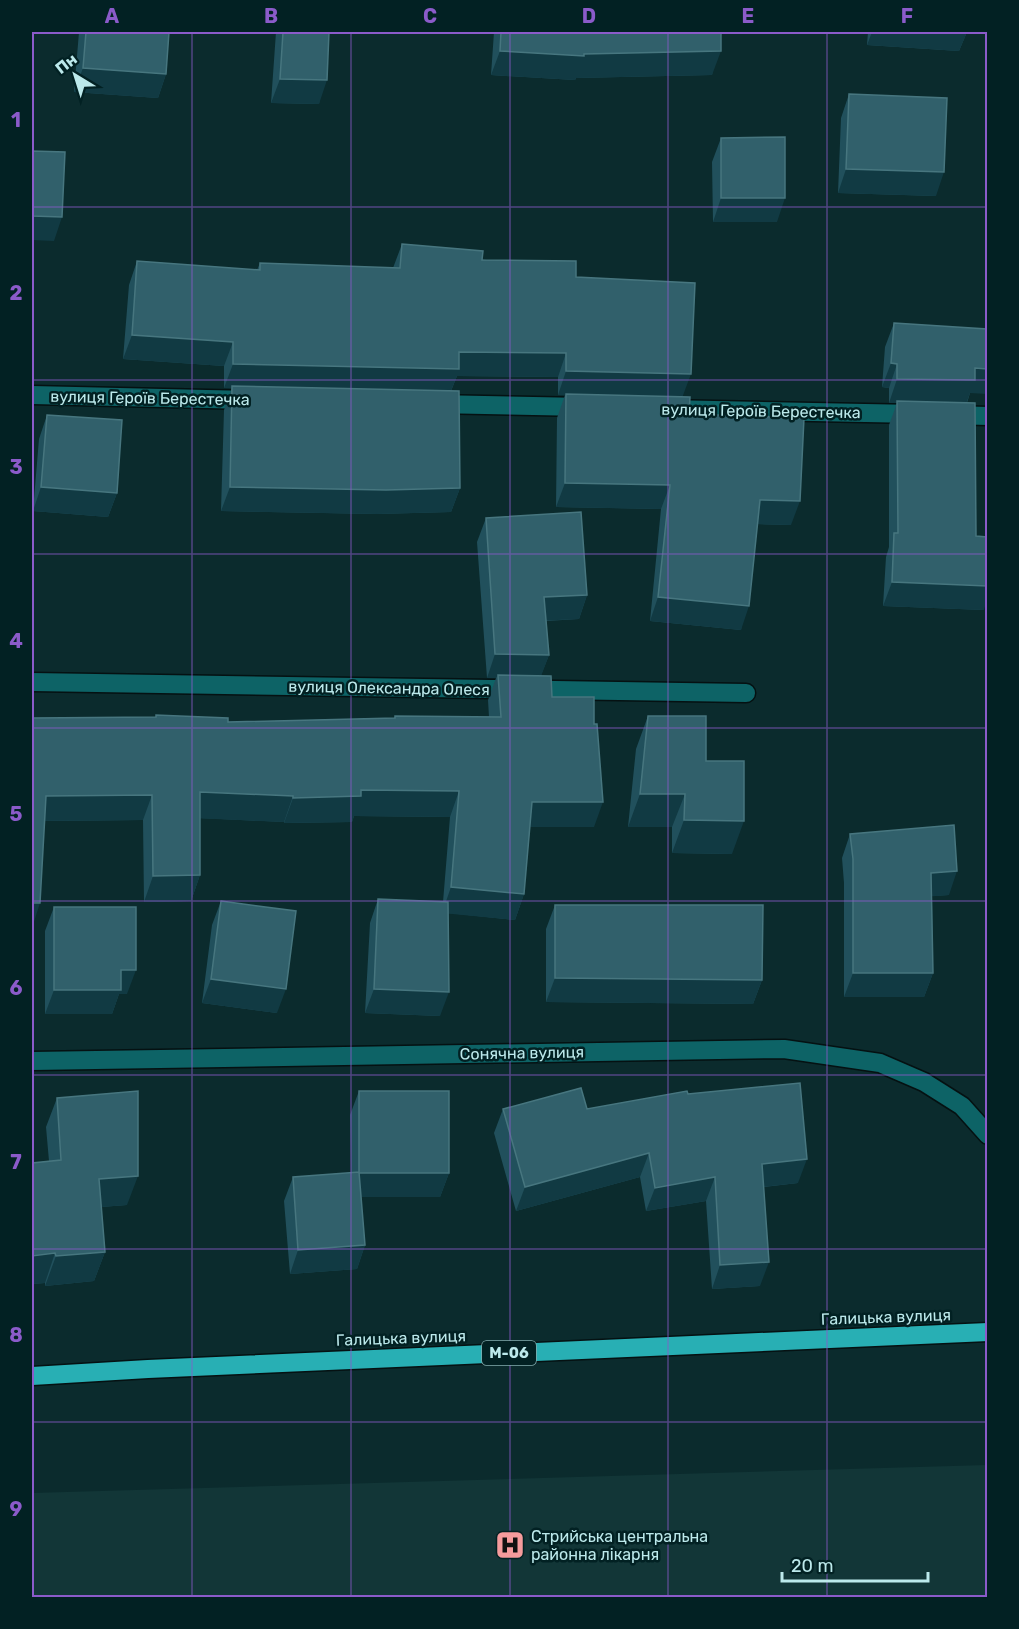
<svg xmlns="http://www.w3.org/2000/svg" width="1019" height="1629" font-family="Rubik,sans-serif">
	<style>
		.built { fill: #123637 }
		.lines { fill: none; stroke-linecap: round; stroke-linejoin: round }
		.street-casing { stroke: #051112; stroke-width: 21 }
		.highway-casing { stroke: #051112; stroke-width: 21 }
		.street { stroke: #0d6366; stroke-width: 18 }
		.highway { stroke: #28afb4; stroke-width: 18 }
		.wall { fill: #21505c }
		.shaded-wall { fill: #113a43 }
		.building { fill: #31606b; stroke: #47767f; stroke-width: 1.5 }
		.grid { fill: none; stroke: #8b5bca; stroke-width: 1.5; stroke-opacity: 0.55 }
		.labels { text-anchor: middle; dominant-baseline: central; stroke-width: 5; stroke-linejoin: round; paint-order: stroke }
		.shield { fill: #022123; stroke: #84adaf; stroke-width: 1.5 }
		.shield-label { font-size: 15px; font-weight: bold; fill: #bce9eb }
		.street-label { font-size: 16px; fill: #bce9eb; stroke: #022123 }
		.poi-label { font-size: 16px; fill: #bce9eb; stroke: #022123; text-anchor: start }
		.neatline { fill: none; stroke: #8b5bca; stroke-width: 2 }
		.grid-label { font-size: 20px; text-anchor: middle; font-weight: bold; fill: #8b5bca }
	</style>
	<rect width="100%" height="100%" fill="#0b2b2d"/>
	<!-- built -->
	<path class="built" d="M 987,1465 L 987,1597 L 32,1597 L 32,1493 Z"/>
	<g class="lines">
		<!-- street casing -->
		<g class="street-casing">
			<path id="street" d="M 32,395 L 251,400
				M 434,404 L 584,407
				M 665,409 L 917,414
				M 950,415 L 988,416
				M 32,682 L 746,693
				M 32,1061 L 784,1049 L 880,1063 L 924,1082 L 962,1106 L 988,1135"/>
		</g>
		<!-- highway casing -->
		<g class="highway-casing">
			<path id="highway" d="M 32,1376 L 148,1369 L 988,1332"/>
		</g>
		<!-- street -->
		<use href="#street" class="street"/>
		<!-- highway -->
		<use href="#highway" class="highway"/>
	</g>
	<!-- wall -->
	<path class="wall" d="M 79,32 L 169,32 L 166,74 L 158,98 L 74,92 Z
		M 276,32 L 329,32 L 319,104 L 271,103 Z
		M 494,32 L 721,32 L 712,75 L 576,78 L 575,80 L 491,75 Z
		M 868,32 L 967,32 L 959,51 L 867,45 Z
		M 849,94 L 936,196 L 838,193 L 841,118 Z
		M 721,138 L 777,222 L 713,222 L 712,162 Z
		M 402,244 L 576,277 L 683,396 L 689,414 L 791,525 L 757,524 L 741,630 L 650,621 L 661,509 L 556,507 L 557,418 L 565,395 L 558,395 L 558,377 L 457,376 L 451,391 L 460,488 L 451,512 L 377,514 L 221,511 L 224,410 L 232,388 L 224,388 L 224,366 L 123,359 L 129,285 L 137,261 L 257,270 L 260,263 L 393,268 Z
		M 894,323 L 970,393 L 967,403 L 976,536 L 984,610 L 883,606 L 886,557 L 889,547 L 889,425 L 897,403 L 889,403 L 889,388 L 882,387 L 885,347 Z
		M 47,415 L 117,493 L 108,517 L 33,511 L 39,439 Z
		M 486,518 L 587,595 L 579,619 L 546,621 L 549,655 L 541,675 L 552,697 L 594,827 L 530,827 L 524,894 L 515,920 L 448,913 L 440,1016 L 365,1013 L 370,923 L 378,899 L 443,902 L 450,817 L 354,816 L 352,822 L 284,823 L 284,822 L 200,818 L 200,875 L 191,901 L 144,902 L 143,820 L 45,821 L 32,718 L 228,722 L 394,718 L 395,716 L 489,717 L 488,700 L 496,678 L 487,678 L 477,542 Z
		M 648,716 L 706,761 L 732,854 L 672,853 L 672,827 L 628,827 L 636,749 Z
		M 850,834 L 949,895 L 932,896 L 933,973 L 924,997 L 844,997 L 844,883 L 842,858 Z
		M 221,901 L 277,1013 L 202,1003 L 212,925 Z
		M 555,905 L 762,980 L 753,1004 L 546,1002 L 546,929 Z
		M 54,907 L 127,994 L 119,994 L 112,1014 L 45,1014 L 45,931 Z
		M 359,1091 L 449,1173 L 440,1197 L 361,1197 L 365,1245 L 357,1269 L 290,1274 L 284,1201 L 293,1177 L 351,1173 L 350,1115 Z
		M 688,1094 L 798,1183 L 764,1187 L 760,1286 L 712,1289 L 706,1201 L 646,1211 L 640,1177 L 516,1211 L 494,1133 L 503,1109 L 587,1109 Z
		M 57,1098 L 127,1205 L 101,1207 L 105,1252 L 94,1281 L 45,1286 L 45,1283 L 32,1284 L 32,1163 L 49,1161 L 46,1127 Z"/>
	<!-- shaded-wall -->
	<path class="shaded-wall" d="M 872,32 L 967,32 L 959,51 L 867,45 Z
		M 500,51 L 584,54 L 721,51 L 712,75 L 576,78 L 575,80 L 491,75 Z
		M 83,68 L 166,74 L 158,98 L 74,92 Z
		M 280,79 L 327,80 L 319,104 L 271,103 Z
		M 846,169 L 944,172 L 936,196 L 838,193 Z
		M 721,198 L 785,198 L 777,222 L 713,222 Z
		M 32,216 L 62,217 L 54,241 L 32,240 Z
		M 132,335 L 233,342 L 224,366 L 123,359 Z
		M 459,352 L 566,353 L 558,377 L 457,376 L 450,393 L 224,388 L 233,364 Z
		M 891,363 L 897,364 L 889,388 L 882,387 Z
		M 975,368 L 987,369 L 987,394 L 970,393 L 966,404 L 889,403 L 897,379 Z
		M 566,371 L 691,374 L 682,398 L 558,395 Z
		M 565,483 L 670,485 L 661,509 L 556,507 Z
		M 41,487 L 117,493 L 108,517 L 33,511 Z
		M 230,487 L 460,488 L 451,512 L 377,514 L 221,511 Z
		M 760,500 L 800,501 L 791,525 L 751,524 Z
		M 892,582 L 987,586 L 987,599 L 984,610 L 883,606 Z
		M 587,595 L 579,619 L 536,621 L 544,597 Z
		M 658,597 L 749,606 L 741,630 L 650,621 Z
		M 495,654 L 549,655 L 540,679 L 498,675 L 496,678 L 487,678 Z
		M 361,790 L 459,791 L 450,817 L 354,816 L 352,822 L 284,823 L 293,798 Z
		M 200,792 L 293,796 L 284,822 L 191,818 Z
		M 640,794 L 685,794 L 672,827 L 628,827 Z
		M 152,795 L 143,820 L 37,821 L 46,796 Z
		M 532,802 L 603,802 L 594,827 L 523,827 Z
		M 684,820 L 744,821 L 732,854 L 672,853 Z
		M 957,871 L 949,895 L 923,897 L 931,873 Z
		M 200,875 L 191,901 L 144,902 L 153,876 Z
		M 451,887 L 524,894 L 515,920 L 442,913 Z
		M 32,903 L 40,903 L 32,928 Z
		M 121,970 L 136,970 L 127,994 L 119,994 L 112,1014 L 45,1014 L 54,990 Z
		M 853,973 L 933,973 L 924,997 L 844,997 Z
		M 555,978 L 762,980 L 753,1004 L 546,1002 Z
		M 211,979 L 286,989 L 277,1013 L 202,1003 Z
		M 374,989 L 449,992 L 440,1016 L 365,1013 Z
		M 649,1153 L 640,1177 L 516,1211 L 525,1187 Z
		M 807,1159 L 798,1183 L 753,1188 L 762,1164 Z
		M 359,1173 L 449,1173 L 440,1197 L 351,1197 Z
		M 138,1176 L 127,1205 L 88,1208 L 99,1179 Z
		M 715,1177 L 706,1201 L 646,1211 L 655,1188 Z
		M 365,1245 L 357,1269 L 290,1274 L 298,1250 Z
		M 105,1252 L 94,1281 L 45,1286 L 56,1256 Z
		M 55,1253 L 45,1283 L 32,1284 L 32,1256 Z
		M 769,1262 L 760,1286 L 712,1289 L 720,1265 Z"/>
	<!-- building -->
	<path class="building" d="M 86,32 L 169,32 L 166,74 L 83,68 Z
		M 283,32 L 329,32 L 327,80 L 280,79 Z
		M 501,32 L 721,32 L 721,51 L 584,54 L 584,56 L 500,51 Z
		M 849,94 L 947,98 L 944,172 L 846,169 Z
		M 785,137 L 785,198 L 721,198 L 721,138 Z
		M 32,151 L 65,152 L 62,217 L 32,216 Z
		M 402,244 L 483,251 L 482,260 L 576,261 L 576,277 L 695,283 L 691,374 L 566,371 L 566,353 L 459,352 L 459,369 L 233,364 L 233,342 L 132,335 L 137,261 L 260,270 L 260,263 L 400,268 Z
		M 894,323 L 987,329 L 987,369 L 975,368 L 975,380 L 897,379 L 897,364 L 891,363 Z
		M 232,386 L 459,391 L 460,488 L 386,490 L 230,487 Z
		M 566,394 L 690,397 L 689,414 L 804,418 L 800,501 L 760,500 L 749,606 L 658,597 L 670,485 L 565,483 Z
		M 897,401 L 975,403 L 976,536 L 987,537 L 987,586 L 892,582 L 894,533 L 898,533 Z
		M 47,415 L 122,420 L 117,493 L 41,487 Z
		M 581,512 L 587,595 L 544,597 L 549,655 L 495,654 L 486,518 Z
		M 498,675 L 551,676 L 552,697 L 594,697 L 594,724 L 597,724 L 603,802 L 532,802 L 524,894 L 451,887 L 459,791 L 361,790 L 361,796 L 293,798 L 293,796 L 200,792 L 200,875 L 153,876 L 152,795 L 46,796 L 40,903 L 32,903 L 32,718 L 156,717 L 156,715 L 228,718 L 228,722 L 395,718 L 395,716 L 501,717 Z
		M 648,716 L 706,716 L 706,761 L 744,761 L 744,821 L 684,820 L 685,794 L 640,794 Z
		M 954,825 L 957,871 L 931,873 L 933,973 L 853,973 L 853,859 L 850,834 Z
		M 378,899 L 448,902 L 449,992 L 374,989 Z
		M 221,901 L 296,911 L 286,989 L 211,979 Z
		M 555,905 L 763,905 L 762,980 L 555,978 Z
		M 54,907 L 136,907 L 136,970 L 121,970 L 121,990 L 54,990 Z
		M 800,1083 L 807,1159 L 762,1164 L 769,1262 L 720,1265 L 715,1177 L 655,1188 L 649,1153 L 525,1187 L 503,1109 L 581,1088 L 587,1109 L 687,1091 L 688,1094 Z
		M 138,1091 L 138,1176 L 99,1179 L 105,1252 L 56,1256 L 55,1253 L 32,1256 L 32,1163 L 61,1160 L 57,1098 Z
		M 359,1091 L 449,1091 L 449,1173 L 359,1173 Z
		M 359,1172 L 365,1245 L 298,1250 L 293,1177 Z"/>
	<!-- grid -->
	<path class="grid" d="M 192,32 L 192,1598M 351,32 L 351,1598M 510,32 L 510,1598M 668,32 L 668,1598M 827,32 L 827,1598M 32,207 L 988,207M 32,380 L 988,380M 32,554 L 988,554M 32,728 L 988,728M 32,901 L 988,901M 32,1075 L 988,1075M 32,1249 L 988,1249M 32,1422 L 988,1422"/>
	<!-- icons -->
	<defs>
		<g id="hospital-square" transform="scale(1.5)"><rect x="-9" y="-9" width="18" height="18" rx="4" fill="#f59b9c" stroke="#022123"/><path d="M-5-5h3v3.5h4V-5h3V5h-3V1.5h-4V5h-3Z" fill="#111"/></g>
	</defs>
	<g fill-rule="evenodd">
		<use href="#hospital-square" x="510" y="1545"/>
	</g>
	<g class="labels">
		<!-- shield labels -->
		<rect class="shield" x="482" y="1341" width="54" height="24" rx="4.5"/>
		<g class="shield-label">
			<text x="509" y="1353">М-06</text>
		</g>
		<!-- street labels -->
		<g class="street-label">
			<text transform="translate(150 398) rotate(1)">вулиця Героїв Берестечка</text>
			<text transform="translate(761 411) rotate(1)">вулиця Героїв Берестечка</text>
			<text transform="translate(389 688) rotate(1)">вулиця Олександра Олеся</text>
			<text transform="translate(522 1053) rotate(-1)">Сонячна вулиця</text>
			<text transform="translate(886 1317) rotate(-2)">Галицька вулиця</text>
			<text transform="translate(401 1338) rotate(-2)">Галицька вулиця</text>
		</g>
		<!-- poi labels -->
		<g class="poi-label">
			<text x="531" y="1536">Стрийська центральна<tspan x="531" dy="18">районна лікарня</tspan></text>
		</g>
	</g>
	<!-- border -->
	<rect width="1019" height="1629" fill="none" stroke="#022123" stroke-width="66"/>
	<!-- north arrow -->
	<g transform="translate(75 75) rotate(322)" stroke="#022123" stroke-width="4.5" paint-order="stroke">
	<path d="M0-4.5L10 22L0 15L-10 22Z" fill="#bce9eb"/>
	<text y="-9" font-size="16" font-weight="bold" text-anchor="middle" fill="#bce9eb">Пн</text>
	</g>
	<!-- scale -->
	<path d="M782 1572v9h146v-9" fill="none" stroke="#bce9eb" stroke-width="3"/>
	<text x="791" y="1572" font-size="18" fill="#bce9eb" stroke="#022123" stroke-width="4.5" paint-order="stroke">20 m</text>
	<rect x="33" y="33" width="953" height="1563" class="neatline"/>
	<g class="grid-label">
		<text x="112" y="23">A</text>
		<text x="271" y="23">B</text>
		<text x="430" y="23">C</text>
		<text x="589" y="23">D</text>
		<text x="748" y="23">E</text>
		<text x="907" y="23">F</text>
		<text x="16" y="127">1</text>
		<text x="16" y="300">2</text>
		<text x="16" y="474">3</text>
		<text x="16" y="648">4</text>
		<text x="16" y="821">5</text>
		<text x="16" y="995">6</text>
		<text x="16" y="1169">7</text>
		<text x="16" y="1342">8</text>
		<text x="16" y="1516">9</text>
	</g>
</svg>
